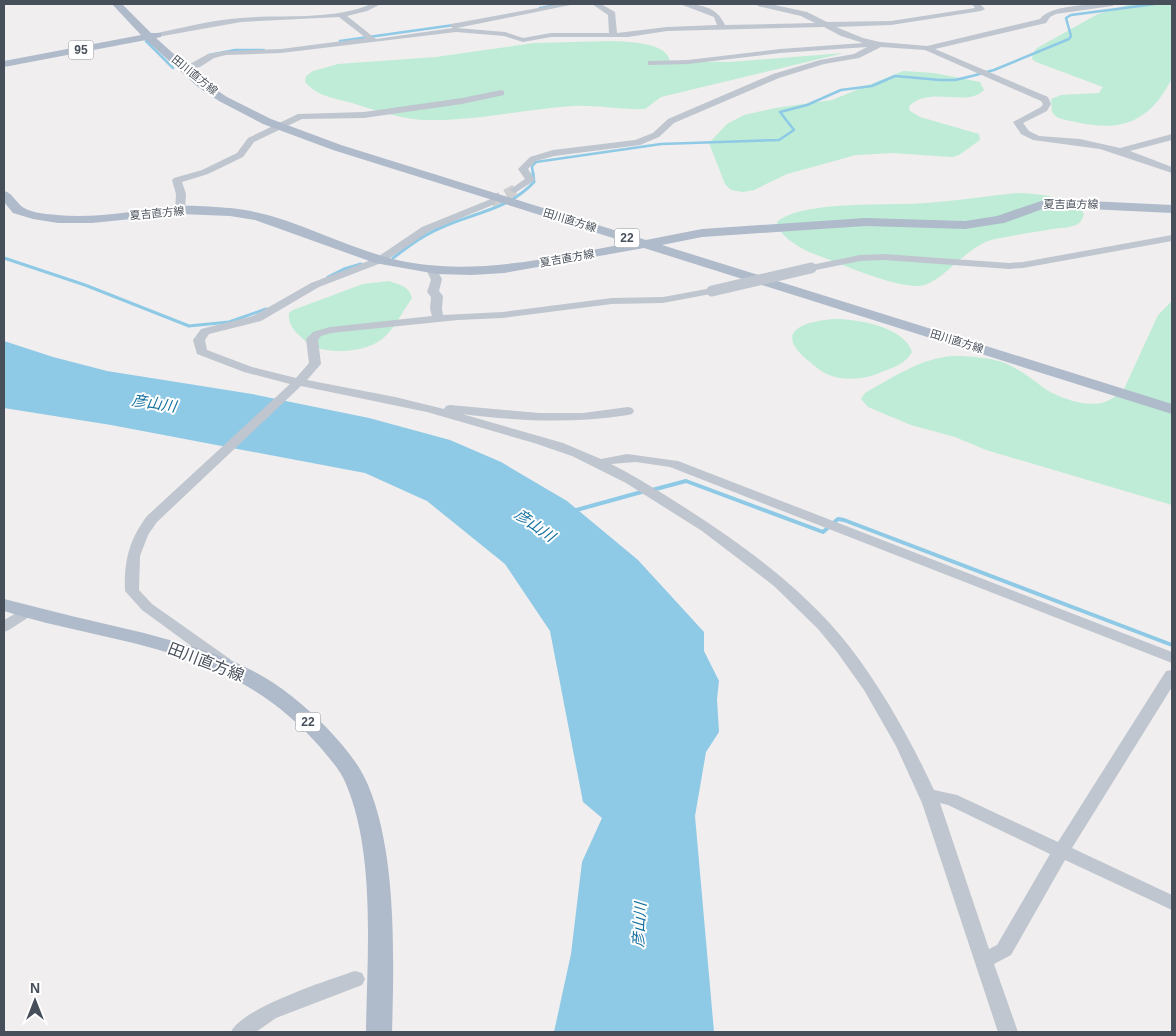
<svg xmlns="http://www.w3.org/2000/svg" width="1176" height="1036" font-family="Arial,'Noto Sans JP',sans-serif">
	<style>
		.green { fill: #bfecd6 }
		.water { fill: #8ec9e6 }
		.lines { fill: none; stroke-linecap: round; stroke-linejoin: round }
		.stream-far2 { stroke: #8ec9e6; stroke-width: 2.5 }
		.stream-far1 { stroke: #8ec9e6; stroke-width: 3 }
		.stream { stroke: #8ec9e6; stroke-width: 4 }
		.minor-tunnel { stroke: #ceced0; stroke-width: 11; stroke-dasharray: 11 5.5; stroke-linecap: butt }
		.minor { fill: #bfc6cf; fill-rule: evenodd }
		.major { fill: #afbacb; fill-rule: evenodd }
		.minor-bridge { stroke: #bfc6cf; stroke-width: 11 }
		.labels { text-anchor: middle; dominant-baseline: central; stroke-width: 4; stroke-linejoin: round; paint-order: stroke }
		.far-street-label { font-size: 11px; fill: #474f5a; stroke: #fff }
		.shield { fill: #fff; stroke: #7e848c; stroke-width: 1 }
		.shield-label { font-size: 12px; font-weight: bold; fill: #474f5a }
		.water-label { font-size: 15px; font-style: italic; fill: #15719f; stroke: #fff }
		.near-street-label { font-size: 16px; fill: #474f5a; stroke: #fff }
	</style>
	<rect width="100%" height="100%" fill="#f0eeee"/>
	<!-- green -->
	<path class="green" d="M 1132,4 L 1172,4 L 1172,78 C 1151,121 1122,133 1076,122 C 1067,120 1057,120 1052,112 L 1051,99 L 1061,95 L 1099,93 L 1103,87 L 1036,62 L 1032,59 L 1033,53 L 1037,48 L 1098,14 Z
		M 612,41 C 628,42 667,42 670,61 L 729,62 L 844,53 L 661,97 L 645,109 C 622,110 598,105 573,106 C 527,109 479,120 434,120 C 406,121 378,111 352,103 C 335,98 318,97 305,82 L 306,76 L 313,71 L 338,64 L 436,57 L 534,43 Z
		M 903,71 L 934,73 L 980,82 L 984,90 C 967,108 931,85 909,106 L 910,111 L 920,117 L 979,134 L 980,140 L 959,155 L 952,157 L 892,153 L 856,155 L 787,174 L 754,190 L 743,192 L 731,190 L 725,184 L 709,143 L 727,124 L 744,115 L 775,108 L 832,100 Z
		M 1017,193 C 1034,193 1076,197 1084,214 C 1083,218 1081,222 1078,224 C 1071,228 1059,228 1052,229 C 1031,233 1011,235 991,240 C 964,248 940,286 918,286 C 888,286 838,262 809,252 C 797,246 779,236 777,222 C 802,200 890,206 925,203 C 956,201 986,196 1017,193 Z
		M 389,281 C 400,285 409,286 412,298 C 402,312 392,335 376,343 C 360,352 330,354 312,346 C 308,344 304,340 300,336 C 293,330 288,323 289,313 L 293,310 L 363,284 Z
		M 1172,301 L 1172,505 L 986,450 L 955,437 L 911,425 L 868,407 L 861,399 L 865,393 C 892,378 924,356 956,356 C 971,356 991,358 1005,363 C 1019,369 1032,379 1044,388 C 1058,398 1088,408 1105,402 C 1113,399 1118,394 1124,389 L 1158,315 Z
		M 833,319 C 856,319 904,326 912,352 C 906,363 895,367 884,371 C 869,378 856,380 840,378 C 827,376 819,370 810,362 C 773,333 800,322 833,319 Z"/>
	<!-- water -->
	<path class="water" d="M 4,341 L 53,357 L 107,371 L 252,394 L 369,418 L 450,440 L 501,462 L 567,501 L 638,560 L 704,632 L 704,651 L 719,681 L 717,699 L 719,732 L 706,752 L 695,816 L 714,1032 L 554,1032 L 571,954 L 582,862 L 602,818 L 583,802 L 550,631 L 505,564 L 427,501 L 365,473 L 111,425 L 4,408 Z"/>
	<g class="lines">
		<!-- stream-far2 -->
		<path class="stream-far2" d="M 540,8 L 562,4
			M 146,41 L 173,68
			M 340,41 L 454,25
			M 209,55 L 235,50 L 264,50
			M 533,174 L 532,166 L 536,162 L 661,144 L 779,140 L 794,130 L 780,112 L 807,105 L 841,90 L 872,86 L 895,76 L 940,80 L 955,80 L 972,76 L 994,70 L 1069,39 L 1071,36 L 1066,18 L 1071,15 L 1155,4"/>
		<!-- stream-far1 -->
		<path class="stream-far1" d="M 4,258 L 85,285 L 189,326 L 229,322 L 266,309
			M 393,258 C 409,246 426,233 445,226 C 477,212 509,209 534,182 L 533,173
			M 328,277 L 344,269 L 361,264"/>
		<!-- stream -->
		<path class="stream" d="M 652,490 L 686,481 L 823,532 L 838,519 L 844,520 L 1172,645
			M 573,511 L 645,491"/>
		<!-- minor-tunnel -->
		<path class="minor-tunnel" d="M 491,202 L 515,190"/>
		<!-- minor -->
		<path class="minor" d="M 371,4 L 381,4 L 367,11 L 347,16 L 376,39 L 453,28 L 450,26 L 451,24 L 560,4 L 575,4 L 457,28 L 505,32 L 523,38 L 551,33 L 609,33 L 608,15 L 592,4 L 601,4 L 615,12 L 617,33 L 667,27 L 717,25 L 714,17 L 680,4 C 699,4 717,6 725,25 L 815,23 L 801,16 L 758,6 L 757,4 L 770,4 L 807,12 L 827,22 L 891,21 L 975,8 L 972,4 L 980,4 L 985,9 L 981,11 L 891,25 L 836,27 L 863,38 L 880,42 L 927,46 L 1040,19 C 1051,4 1097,4 1116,4 L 1112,6 L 1056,14 L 1050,17 L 1046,23 L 935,49 L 1048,97 L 1051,104 L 1047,111 L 1023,123 L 1029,131 L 1039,136 L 1080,139 L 1120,148 L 1172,134 L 1172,140 L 1130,151 L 1172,167 L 1172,173 L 1100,149 L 1033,140 L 1021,134 L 1013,122 L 1041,107 L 1043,104 L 1041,101 L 925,50 L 881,47 L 859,58 L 824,64 L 779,78 L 674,123 L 659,137 L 640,145 L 554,156 L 536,161 L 528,169 L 535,180 L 515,193 L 510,190 L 512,188 L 525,179 L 518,169 L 530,157 L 553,150 L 635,140 L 653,133 L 668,119 L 773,74 L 820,60 L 854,54 L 867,47 L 780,53 L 688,64 L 651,65 L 648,65 L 648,61 L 688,60 L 780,49 L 863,43 L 841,36 L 824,27 L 667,31 L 628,37 L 551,37 L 523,42 L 504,36 L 456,32 L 281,53 L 226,55 L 214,58 L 200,67 L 188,69 L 188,65 L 208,54 L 226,51 L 281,49 L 366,38 L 339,17 L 241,22 L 157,37 L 153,35 L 157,33 C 185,27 213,20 241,18 C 284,14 331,21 371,4 Z
			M 501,90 L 504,91 L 504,95 L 462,104 L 364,118 L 302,119 L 254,142 L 243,157 L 208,174 L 182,182 L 186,194 L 185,210 L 180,213 L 175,210 L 176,194 L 172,180 L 174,178 L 202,170 L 237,153 L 248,138 L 298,114 L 364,112 L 462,98 Z
			M 491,199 L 495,200 L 495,204 L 430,231 L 384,262 L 319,287 L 261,321 L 209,334 L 205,340 L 207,350 L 252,367 L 296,378 L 309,363 L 306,339 L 313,332 L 330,327 L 432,316 L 430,309 L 431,297 L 427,292 L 431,280 L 426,269 L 431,266 L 435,267 L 442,279 L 439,291 L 443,296 L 442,309 L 443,315 L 503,312 L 612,298 L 663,297 L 712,288 L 716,289 L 718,291 L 716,293 L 663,303 L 612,304 L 503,318 L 458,320 L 331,333 L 321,336 L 318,340 L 321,364 L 307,380 L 395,397 L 444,409 L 446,406 L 450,405 L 539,413 L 583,413 L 628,407 L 632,408 L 634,411 L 632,414 L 628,415 C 572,424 518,421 462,414 L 563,443 L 601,459 L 627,454 L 678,461 L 1172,652 L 1172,663 L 670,467 L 636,462 L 611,464 C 637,477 662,493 687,509 C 746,547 805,590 849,646 C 883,690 910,739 934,790 L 957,795 L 1058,842 L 1166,671 L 1172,670 L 1172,687 L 1072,848 L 1172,895 L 1172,910 L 1065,860 L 1011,955 L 994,964 L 1018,1032 L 998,1032 L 922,803 L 896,746 L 864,690 L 837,652 L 818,629 L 774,586 L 702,531 L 626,483 L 572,456 L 534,443 L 427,412 L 301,386 L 157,522 L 148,535 L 140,556 L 139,590 L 152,604 L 230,659 L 233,663 L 230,667 L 225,668 L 220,667 L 142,610 L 125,591 C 124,561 129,540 147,516 L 290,384 L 244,372 L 197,354 L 193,340 L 201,329 L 253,316 L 311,283 L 376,258 L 422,227 ZM 940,803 L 948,805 L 1050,854 L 997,945 L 989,949 Z
			M 1172,235 L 1172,241 L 1023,268 L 1009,269 L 884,260 L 860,261 L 811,271 L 806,268 L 811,265 L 860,255 L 884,254 L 1009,263 L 1023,262 Z
			M 27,607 L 32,609 L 34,612 L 32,615 L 9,630 L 4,632 L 4,620 Z
			M 355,971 L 362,973 L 365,979 L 362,985 L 276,1018 L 256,1032 L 231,1032 C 242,1008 328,980 355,971 Z"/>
		<!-- major -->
		<path class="major" d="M 112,4 L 122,4 L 151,33 L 161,33 L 161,37 L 156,38 L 206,83 L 227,97 L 271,119 L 341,145 L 646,240 L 702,229 L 865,218 L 965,221 L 997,216 L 1047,199 L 1172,205 L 1172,213 L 1048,207 L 1004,223 L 965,229 L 865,226 L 702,237 L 662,245 L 1172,404 L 1172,414 L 644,248 L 504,273 L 472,275 L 437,274 L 375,263 L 255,220 L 230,216 L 180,214 L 92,223 L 58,223 L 33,219 L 13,213 L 4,202 L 4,191 C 13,193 16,203 24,208 C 33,213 46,214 57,215 C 97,219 138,210 177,206 C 194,205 214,207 230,208 C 283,213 331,241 382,256 C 463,280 548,258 629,243 L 333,150 L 263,124 L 219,101 L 198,87 L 146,40 L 4,67 L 4,61 L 141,35 Z
			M 4,599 C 50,611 97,622 144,633 C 180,643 218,652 251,670 C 279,684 304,705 326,727 C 342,744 359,763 368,785 C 397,853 394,959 392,1032 L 366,1032 C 367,956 376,855 346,784 C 341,771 330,759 320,747 C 281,702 233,673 176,655 C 120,637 60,629 4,611 Z"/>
		<!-- minor-bridge -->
		<path class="minor-bridge" d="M 712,291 L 811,268"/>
	</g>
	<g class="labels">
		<!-- far-street labels -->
		<g class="far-street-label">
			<text transform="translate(195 75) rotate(39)">田川直方線</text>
			<text x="1071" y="204">夏吉直方線</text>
			<text transform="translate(157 213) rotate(-5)">夏吉直方線</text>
			<text transform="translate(570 220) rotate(17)">田川直方線</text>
			<text transform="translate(567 258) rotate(-10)">夏吉直方線</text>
			<text transform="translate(957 341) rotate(17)">田川直方線</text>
		</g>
		<!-- shield labels -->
		<g class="shield">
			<rect x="68.5" y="40.5" width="25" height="19" rx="4"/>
			<rect x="614.5" y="228.5" width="25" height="19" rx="4"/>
			<rect x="295.5" y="712.5" width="25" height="19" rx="4"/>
		</g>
		<g class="shield-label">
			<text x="81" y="50">95</text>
			<text x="627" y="238">22</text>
			<text x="308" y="722">22</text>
		</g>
		<!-- water labels -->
		<g class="water-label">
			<text transform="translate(154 403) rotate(9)">彦山川</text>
			<text transform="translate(535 525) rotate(35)">彦山川</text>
			<text transform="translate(639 925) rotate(-87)">彦山川</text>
		</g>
		<!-- near-street labels -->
		<g class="near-street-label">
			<text transform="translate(206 662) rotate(21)">田川直方線</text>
		</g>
	</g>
	<!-- border -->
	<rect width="1176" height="1036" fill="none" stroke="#474f5a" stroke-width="10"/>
	<!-- north arrow -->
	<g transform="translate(35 1001)" stroke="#ffffff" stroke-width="4" paint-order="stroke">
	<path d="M0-4L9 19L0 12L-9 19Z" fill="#474f5a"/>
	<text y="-8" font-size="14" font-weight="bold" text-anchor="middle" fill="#474f5a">N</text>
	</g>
</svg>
